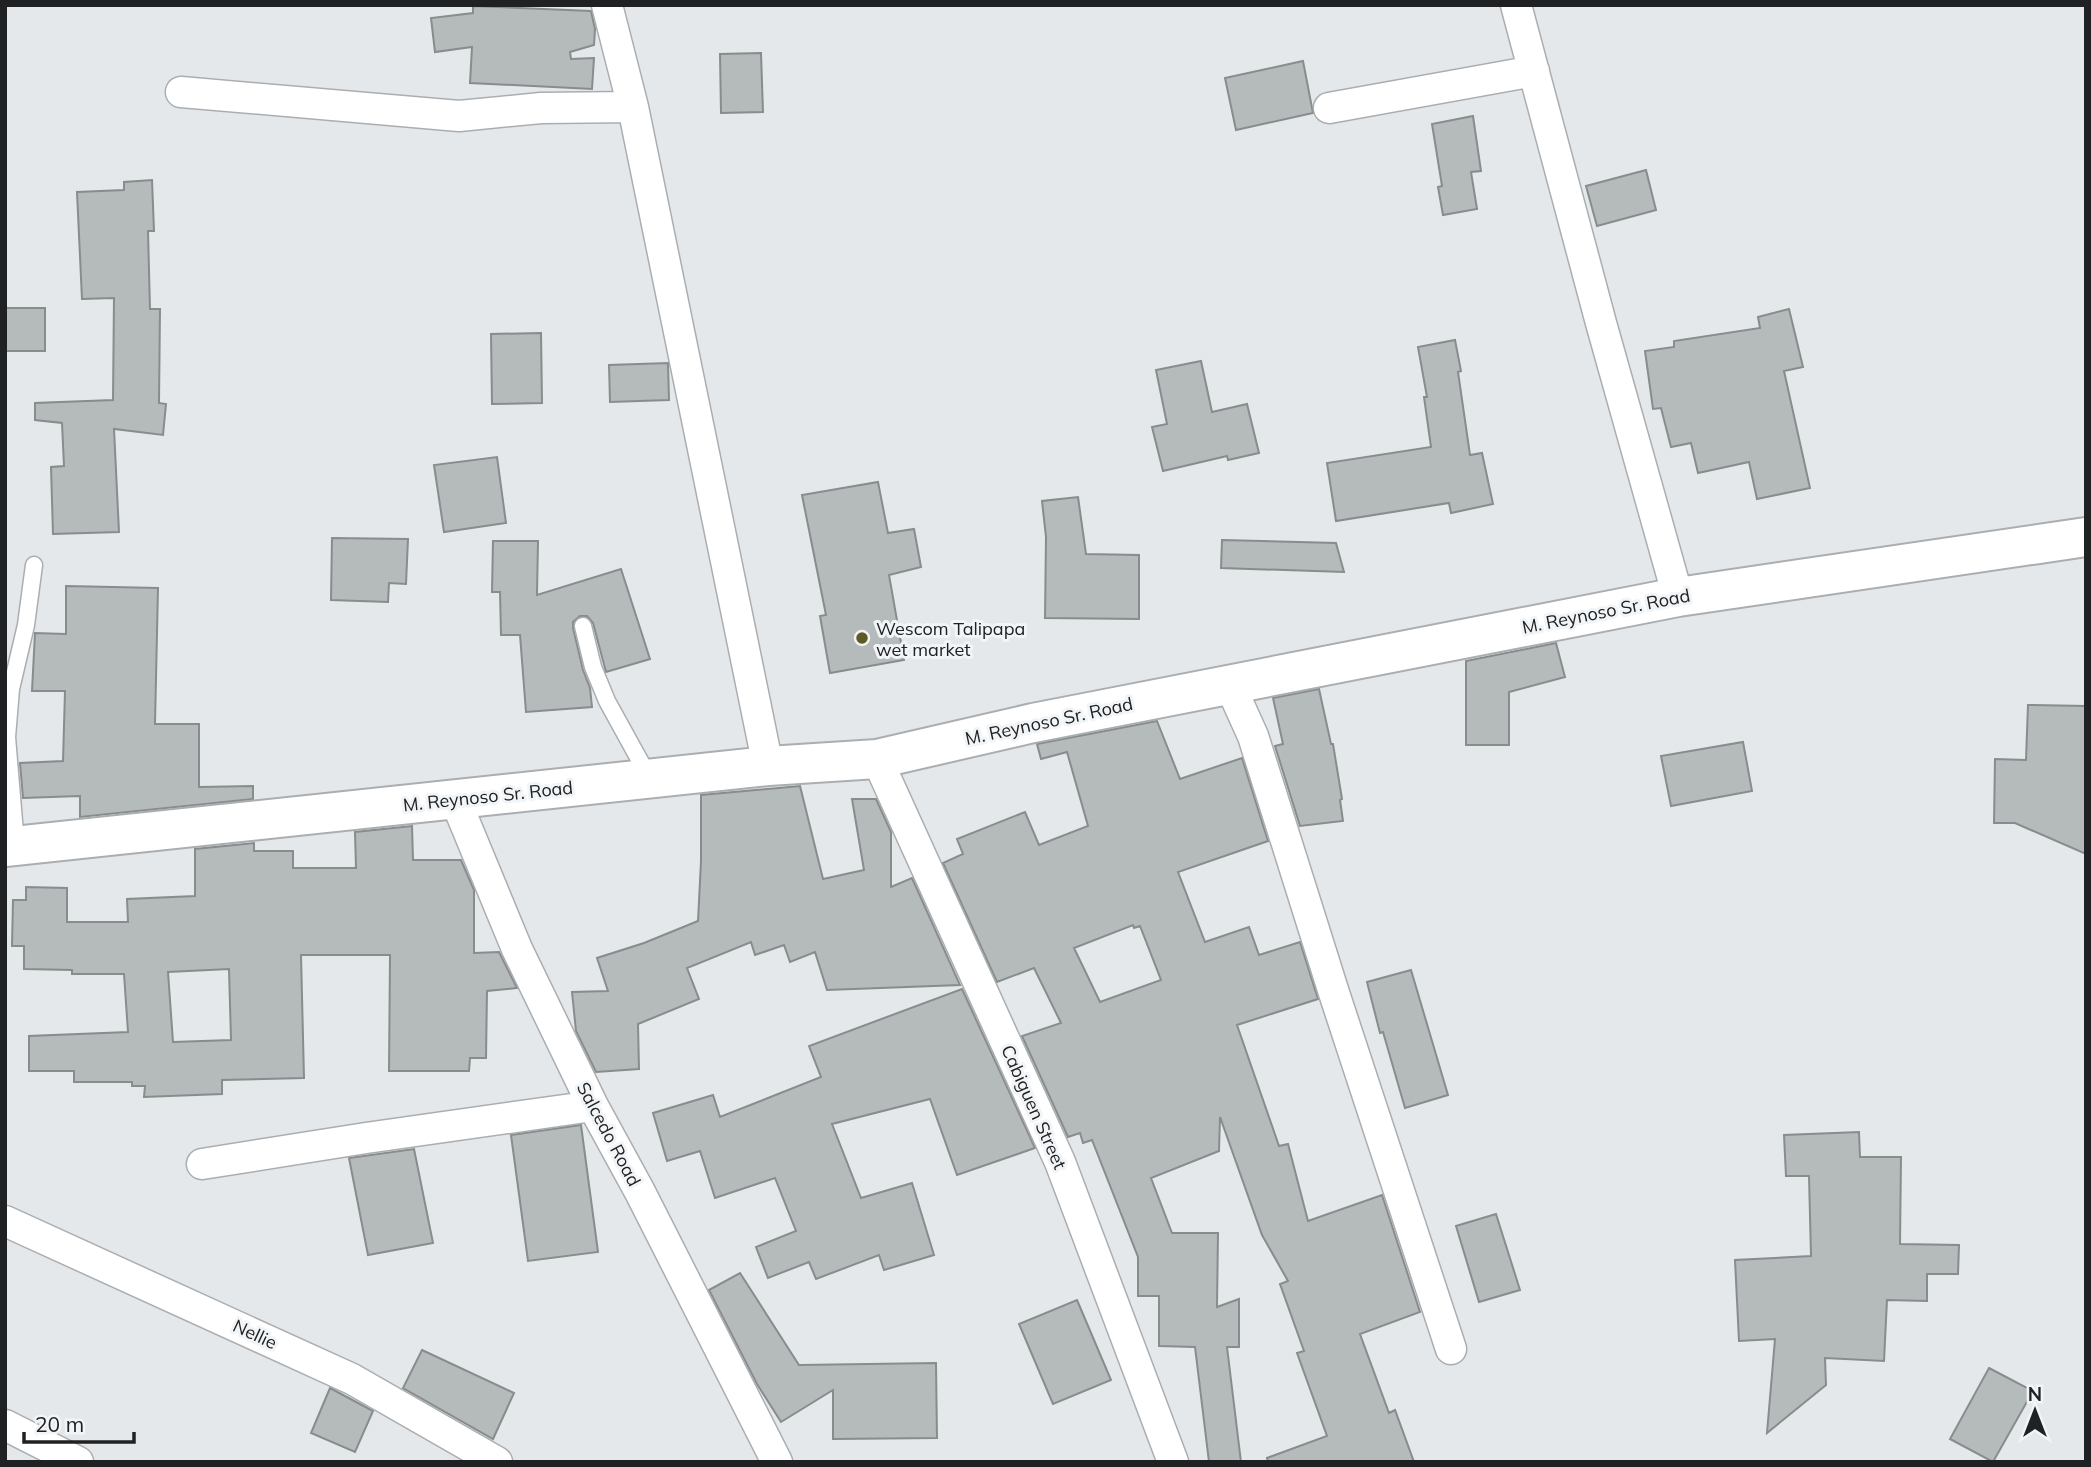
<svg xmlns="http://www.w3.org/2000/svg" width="2091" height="1467" font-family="Mulish,sans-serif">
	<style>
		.building { fill: #b5babb; stroke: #878c8d; stroke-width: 2; fill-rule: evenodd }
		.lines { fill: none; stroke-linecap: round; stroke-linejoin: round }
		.service-casing { stroke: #abaeb1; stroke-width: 19 }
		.minor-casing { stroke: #abaeb1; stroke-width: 33 }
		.tertiary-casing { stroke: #abaeb1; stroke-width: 42 }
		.service { stroke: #fff; stroke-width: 16 }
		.minor { stroke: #fff; stroke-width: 30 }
		.tertiary { stroke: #fff; stroke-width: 38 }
		.poi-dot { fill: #5c5a26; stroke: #f2f5f8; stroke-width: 2.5 }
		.labels { text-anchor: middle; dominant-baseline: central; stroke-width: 6; stroke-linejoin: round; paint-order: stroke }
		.street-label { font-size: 18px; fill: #202122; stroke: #f2f5f8 }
		.poi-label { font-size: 18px; fill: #202122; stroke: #f2f5f8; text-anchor: start }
	</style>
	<rect width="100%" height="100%" fill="#e4e8eb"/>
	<!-- building -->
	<path class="building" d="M 473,6 L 591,11 L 595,29 L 594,45 L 570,52 L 571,59 L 594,58 L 592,89 L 470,83 L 472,47 L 435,52 L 431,18 L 473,13 Z
		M 761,53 L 763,112 L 721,113 L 720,54 Z
		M 1303,61 L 1313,113 L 1236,130 L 1225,78 Z
		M 1473,116 L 1481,171 L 1471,172 L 1477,209 L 1443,215 L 1438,187 L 1442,186 L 1432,124 Z
		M 1646,170 L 1656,210 L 1597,226 L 1586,186 Z
		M 152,180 L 154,231 L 148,231 L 150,309 L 160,309 L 159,403 L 166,404 L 163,435 L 114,429 L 119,532 L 53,534 L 51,467 L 64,466 L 62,423 L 35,420 L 35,403 L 113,400 L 114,298 L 82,299 L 77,192 L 124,190 L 124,182 Z
		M 5,308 L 45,308 L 45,351 L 5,351 Z
		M 1789,309 L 1803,367 L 1784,371 L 1810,488 L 1757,499 L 1749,462 L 1698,473 L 1691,443 L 1671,447 L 1661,408 L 1653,409 L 1645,351 L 1674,347 L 1674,341 L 1760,328 L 1758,317 Z
		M 541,333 L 542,403 L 492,404 L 491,334 Z
		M 1455,340 L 1461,371 L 1458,372 L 1470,455 L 1482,453 L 1493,504 L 1451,513 L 1449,503 L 1336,521 L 1327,463 L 1431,447 L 1424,397 L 1427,397 L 1418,347 Z
		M 1201,361 L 1212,412 L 1247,404 L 1259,453 L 1228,460 L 1227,456 L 1163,471 L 1152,427 L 1167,424 L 1156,370 Z
		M 668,363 L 669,400 L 610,402 L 609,365 Z
		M 497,457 L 506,523 L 444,532 L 434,465 Z
		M 878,482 L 888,533 L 914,529 L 921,567 L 889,575 L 904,660 L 830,673 L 820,616 L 826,615 L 802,495 Z
		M 1078,497 L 1086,554 L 1139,555 L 1139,619 L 1045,618 L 1046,537 L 1042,501 Z
		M 332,538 L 408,539 L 406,584 L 389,583 L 388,602 L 331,600 Z
		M 1222,540 L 1336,543 L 1344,572 L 1221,568 Z
		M 493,541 L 538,541 L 537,595 L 621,569 L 650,659 L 606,672 L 593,623 L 587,616 L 580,616 L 573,622 L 573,628 L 583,670 L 590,688 L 592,707 L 526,712 L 520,635 L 501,635 L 500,592 L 492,592 Z
		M 66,586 L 158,588 L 155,724 L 199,724 L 199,787 L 253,786 L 253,799 L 80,817 L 80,796 L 23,798 L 20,763 L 63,761 L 65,691 L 32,691 L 35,633 L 66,634 Z
		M 1556,643 L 1565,677 L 1509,692 L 1509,745 L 1466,745 L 1466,661 Z
		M 1319,689 L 1331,744 L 1333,744 L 1342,799 L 1340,800 L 1343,821 L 1300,826 L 1275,746 L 1283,744 L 1273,698 Z
		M 2028,705 L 2086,706 L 2086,854 L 2015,823 L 1994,823 L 1995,759 L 2026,760 Z
		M 1157,721 L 1180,779 L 1242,758 L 1268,841 L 1178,872 L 1205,942 L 1249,927 L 1259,955 L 1300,942 L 1318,999 L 1237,1025 L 1279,1146 L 1288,1144 L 1308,1221 L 1382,1195 L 1420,1312 L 1360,1334 L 1389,1413 L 1395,1410 L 1414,1462 L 1268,1462 L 1267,1458 L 1327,1436 L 1297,1353 L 1304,1351 L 1280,1284 L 1288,1281 L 1262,1235 L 1220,1117 L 1219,1151 L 1151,1178 L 1172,1233 L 1218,1233 L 1217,1307 L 1239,1299 L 1239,1347 L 1227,1347 L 1241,1462 L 1209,1462 L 1195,1347 L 1159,1346 L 1159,1296 L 1138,1296 L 1138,1257 L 1092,1140 L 1083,1143 L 1080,1133 L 1068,1137 L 1022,1036 L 1061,1023 L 1034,968 L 997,982 L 943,863 L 963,854 L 957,839 L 1025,812 L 1039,845 L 1088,826 L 1067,752 L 1041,759 L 1037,744 ZM 1133,925 L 1134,928 L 1140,926 L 1161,980 L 1100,1002 L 1074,948 Z
		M 1743,742 L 1752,791 L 1671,806 L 1661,756 Z
		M 800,786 L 823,879 L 864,870 L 852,799 L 876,799 L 891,832 L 891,887 L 912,878 L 960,985 L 827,990 L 815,952 L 790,962 L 784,945 L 755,955 L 751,942 L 687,968 L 699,999 L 638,1024 L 639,1069 L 596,1072 L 576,1031 L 572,992 L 608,991 L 597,958 L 644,943 L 698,921 L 701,861 L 701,795 Z
		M 412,826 L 413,860 L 461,860 L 474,890 L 474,953 L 499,952 L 517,988 L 487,991 L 486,1058 L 470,1058 L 469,1071 L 389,1071 L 390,955 L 301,955 L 304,1078 L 222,1080 L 222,1094 L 144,1097 L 145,1086 L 132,1086 L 132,1082 L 74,1082 L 74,1071 L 29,1071 L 29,1036 L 128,1032 L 124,974 L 72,974 L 72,970 L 24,969 L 24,946 L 12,946 L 13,900 L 26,900 L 26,887 L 67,888 L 67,922 L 128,922 L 127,899 L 195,896 L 195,849 L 254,843 L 254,851 L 293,851 L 293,868 L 356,868 L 355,832 ZM 229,969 L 231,1040 L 173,1042 L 168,972 Z
		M 1411,970 L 1448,1095 L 1405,1108 L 1383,1032 L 1380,1033 L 1367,982 Z
		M 962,989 L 1035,1148 L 957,1175 L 930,1099 L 832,1124 L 861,1198 L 912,1183 L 934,1255 L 884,1270 L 879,1255 L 816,1279 L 809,1262 L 768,1278 L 756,1247 L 796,1231 L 775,1178 L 715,1198 L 700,1151 L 667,1161 L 653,1113 L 713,1095 L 720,1117 L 821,1077 L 809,1046 Z
		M 581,1125 L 598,1252 L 528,1261 L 511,1135 Z
		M 1859,1132 L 1860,1157 L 1901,1157 L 1900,1244 L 1959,1245 L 1958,1274 L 1927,1274 L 1927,1301 L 1887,1300 L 1884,1361 L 1825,1358 L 1826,1385 L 1767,1433 L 1775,1339 L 1739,1341 L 1735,1260 L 1811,1256 L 1809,1176 L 1786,1176 L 1784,1135 Z
		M 414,1149 L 433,1243 L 368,1255 L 349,1158 Z
		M 1496,1214 L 1520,1290 L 1479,1302 L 1456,1226 Z
		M 740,1273 L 799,1365 L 936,1363 L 937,1438 L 833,1439 L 833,1390 L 781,1422 L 757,1384 L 709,1290 Z
		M 1077,1300 L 1111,1380 L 1053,1404 L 1019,1324 Z
		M 422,1350 L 514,1393 L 493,1439 L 403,1388 Z
		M 1989,1368 L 2033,1391 L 1993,1462 L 1950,1439 Z
		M 330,1388 L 373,1411 L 355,1452 L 311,1433 Z"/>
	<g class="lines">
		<!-- service casing -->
		<g class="service-casing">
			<path id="service" d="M 583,626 L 593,667 L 607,701 L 650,779
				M 16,845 L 7,737 L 11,689 L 26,625 L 34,565"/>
		</g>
		<!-- minor casing -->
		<g class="minor-casing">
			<path id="minor" d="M 607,5 L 633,107 L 768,766
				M 1516,5 L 1601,323 L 1678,597
				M 181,92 L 459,116 L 541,108 L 633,107
				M 1329,108 L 1534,71
				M 1229,683 L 1253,736 L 1334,993 L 1451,1349
				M 877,759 L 1060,1162 L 1173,1462
				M 455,799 L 517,949 L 593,1106 L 640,1192 L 777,1462
				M 202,1164 L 366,1138 L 593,1106
				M 5,1221 L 352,1379 L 497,1462
				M 5,1425 L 78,1462"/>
		</g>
		<!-- tertiary casing -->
		<g class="tertiary-casing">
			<path id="tertiary" d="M 5,847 L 768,766 L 877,759 L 1033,723 L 1678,597 L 2086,537"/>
		</g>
		<!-- service -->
		<use href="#service" class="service"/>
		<!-- minor -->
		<use href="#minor" class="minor"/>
		<!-- tertiary -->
		<use href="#tertiary" class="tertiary"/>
	</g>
	<!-- markers -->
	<circle class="poi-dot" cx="862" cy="638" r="7"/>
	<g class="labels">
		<!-- street labels -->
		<g class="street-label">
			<text transform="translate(1606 611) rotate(-11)">M. Reynoso Sr. Road</text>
			<text transform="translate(1049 721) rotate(-12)">M. Reynoso Sr. Road</text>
			<text transform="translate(488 796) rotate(-6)">M. Reynoso Sr. Road</text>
			<text transform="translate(1034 1107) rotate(66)">Cabiguen Street</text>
			<text transform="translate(609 1134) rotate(62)">Salcedo Road</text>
			<text transform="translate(255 1334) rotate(25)">Nellie</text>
		</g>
		<!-- poi labels -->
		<g class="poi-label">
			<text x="876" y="628">Wescom Talipapa<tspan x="876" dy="21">wet market</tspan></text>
		</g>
	</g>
	<!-- border -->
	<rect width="2091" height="1467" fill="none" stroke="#202122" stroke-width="14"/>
	<!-- north arrow -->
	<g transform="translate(2035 1411)" stroke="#f2f5f8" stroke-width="5" paint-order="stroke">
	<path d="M0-5L12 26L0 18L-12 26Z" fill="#202122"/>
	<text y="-10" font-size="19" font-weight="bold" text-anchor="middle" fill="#202122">N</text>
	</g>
	<!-- scale -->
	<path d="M24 1432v10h110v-10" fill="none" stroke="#202122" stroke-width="3.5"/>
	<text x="35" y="1432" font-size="21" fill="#202122" stroke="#f2f5f8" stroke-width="5" paint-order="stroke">20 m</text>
</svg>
